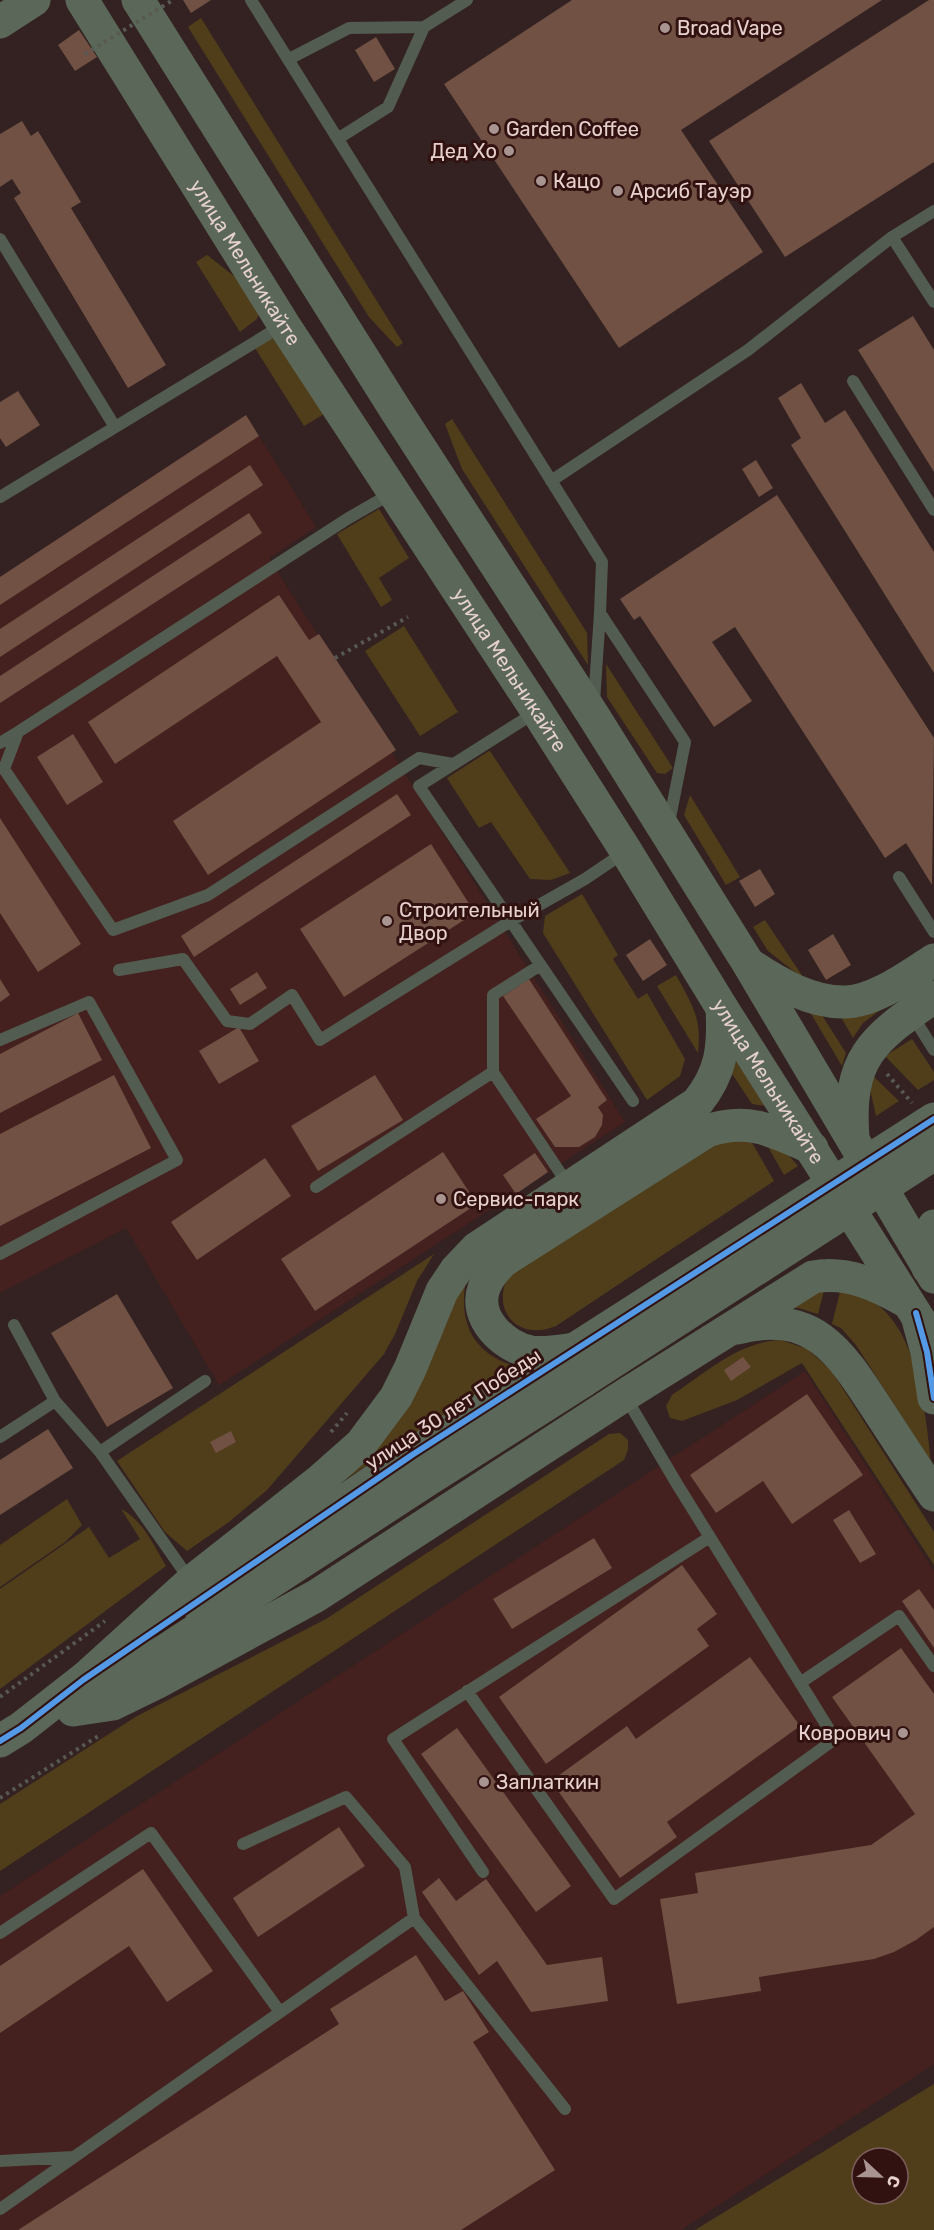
<svg xmlns="http://www.w3.org/2000/svg" width="934" height="2230" font-family="Rubik,sans-serif">
	<style>
		.built { fill: #44201e }
		.green { fill: #503e1b; fill-rule: evenodd }
		.building { fill: #705143 }
		.lines { fill: none; stroke-linecap: round; stroke-linejoin: round }
		.path { stroke: #585952; stroke-width: 4; stroke-dasharray: 3 4.5; stroke-linecap: butt }
		.lane { stroke: #525c50; stroke-width: 12 }
		.secondary { stroke: #5b6859; stroke-width: 33 }
		.path-bridge { stroke: #585952; stroke-width: 4; stroke-dasharray: 3 4.5; stroke-linecap: butt }
		.secondary-bridge { stroke: #5b6859; stroke-width: 33 }
		.cycleway-casing { stroke: #311210; stroke-width: 10 }
		.cycleway { stroke: #5399e6; stroke-width: 6 }
		.poi-dot { fill: #a89491; stroke: #311210; stroke-width: 2 }
		.labels { text-anchor: middle; dominant-baseline: central; stroke-width: 6; stroke-linejoin: round; paint-order: stroke }
		.poi-label { font-size: 20px; fill: #e7d1ce; stroke: #311210; text-anchor: start }
		.street-label { font-size: 20px; fill: #e7d1ce; stroke: #311210 }
	</style>
	<rect width="100%" height="100%" fill="#332221"/>
	<!-- built -->
	<path class="built" d="M 246,415 L 316,527 L 269,558 L 625,1122 L 219,1385 L 126,1228 L 0,1293 L 0,577 Z
		M 805,1371 L 934,1571 L 934,2064 L 681,2230 L 0,2230 L 0,1896 Z"/>
	<!-- green -->
	<path class="green" d="M 201,18 L 403,343 L 397,347 L 369,317 L 188,27 Z
		M 207,255 L 243,283 L 260,310 L 257,319 L 240,332 L 196,262 Z
		M 275,336 L 324,414 L 304,426 L 255,348 Z
		M 452,419 L 587,633 L 588,665 L 462,469 L 445,424 Z
		M 379,509 L 409,558 L 379,578 L 392,600 L 381,607 L 337,534 Z
		M 404,626 L 458,712 L 420,736 L 365,651 Z
		M 606,664 L 673,768 L 665,774 L 657,773 L 607,697 Z
		M 489,751 L 490,751 L 570,873 L 551,880 L 530,879 L 491,822 L 479,828 L 447,778 Z
		M 690,795 L 740,877 L 726,885 L 684,815 Z
		M 582,894 L 618,955 L 613,959 L 638,999 L 647,993 L 685,1059 L 680,1076 L 647,1100 L 543,933 L 545,916 Z
		M 765,920 L 805,980 L 768,951 L 753,927 Z
		M 676,975 C 692,1005 702,1017 698,1053 L 657,986 Z
		M 807,1007 L 818,1009 L 846,1053 L 842,1066 Z
		M 883,1008 L 863,1023 L 853,1038 L 837,1010 Z
		M 912,1039 L 934,1072 L 934,1080 L 918,1090 L 885,1056 Z
		M 731,1053 L 765,1106 L 752,1104 L 727,1066 Z
		M 870,1073 L 899,1101 L 876,1116 L 870,1089 Z
		M 747,1134 L 774,1181 L 556,1326 C 517,1342 489,1309 510,1273 L 716,1140 Z
		M 763,1138 L 784,1150 L 798,1166 L 784,1175 Z
		M 434,1254 L 417,1281 L 395,1334 L 384,1354 L 267,1490 L 229,1522 L 187,1551 L 165,1532 L 117,1461 Z
		M 467,1275 C 457,1321 471,1354 518,1367 L 326,1492 Z
		M 825,1287 L 818,1314 L 798,1308 L 777,1307 Z
		M 841,1288 C 854,1293 867,1297 879,1306 C 918,1337 926,1415 931,1462 L 856,1345 L 841,1328 L 832,1324 Z
		M 781,1340 L 807,1349 L 831,1370 L 934,1532 L 934,1565 L 802,1363 L 737,1400 L 682,1421 L 670,1418 L 666,1406 L 672,1395 C 705,1373 740,1341 781,1340 Z
		M 620,1433 L 628,1440 L 628,1450 L 624,1460 L 0,1871 L 0,1804 L 137,1716 L 326,1619 L 609,1434 Z
		M 67,1499 L 82,1525 L 65,1542 L 0,1587 L 0,1545 Z
		M 121,1509 C 143,1520 154,1546 166,1566 L 0,1689 L 0,1589 L 89,1527 L 109,1558 L 140,1539 Z
		M 934,2084 L 934,2230 L 695,2230 ZM 862,2158 L 898,2158 L 898,2194 L 862,2194 Z"/>
	<!-- building -->
	<path class="building" d="M 183,0 L 211,0 L 191,13 Z
		M 572,0 L 882,0 L 681,130 L 763,252 L 619,348 L 444,84 Z
		M 929,0 L 934,0 L 934,162 L 785,257 L 709,141 Z
		M 79,30 L 97,57 L 75,71 L 58,45 Z
		M 376,37 L 395,69 L 374,82 L 355,50 Z
		M 22,121 L 31,136 L 38,131 L 81,202 L 71,208 L 166,365 L 128,388 L 14,198 L 21,193 L 12,179 L 0,187 L 0,134 Z
		M 913,316 L 934,350 L 934,472 L 858,350 Z
		M 801,383 L 825,423 L 845,410 L 934,552 L 934,673 L 791,445 L 801,438 L 778,398 Z
		M 18,391 L 40,425 L 6,447 L 0,438 L 0,402 Z
		M 246,415 L 259,436 L 0,605 L 0,577 Z
		M 756,460 L 773,488 L 759,497 L 742,469 Z
		M 250,465 L 263,485 L 0,657 L 0,629 Z
		M 777,495 L 934,738 L 932,885 L 906,843 L 885,858 L 735,627 L 712,642 L 752,701 L 714,727 L 640,616 L 634,620 L 620,599 Z
		M 249,513 L 262,533 L 0,703 L 0,676 Z
		M 279,595 L 309,640 L 319,634 L 396,750 L 208,875 L 173,821 L 321,722 L 277,656 L 115,764 L 88,722 Z
		M 73,734 L 103,782 L 67,805 L 37,757 Z
		M 397,794 L 411,815 L 194,957 L 181,936 Z
		M 0,818 L 81,944 L 38,972 L 0,913 Z
		M 431,844 L 475,913 L 344,997 L 300,929 Z
		M 760,869 L 775,894 L 755,907 L 739,881 Z
		M 833,934 L 851,965 L 826,980 L 808,950 Z
		M 650,939 L 667,965 L 643,981 L 626,955 Z
		M 257,972 L 267,988 L 240,1005 L 230,989 Z
		M 0,979 L 10,995 L 0,1002 Z
		M 529,979 L 607,1100 L 598,1107 L 603,1115 L 602,1125 L 595,1137 L 579,1147 L 555,1147 L 536,1119 L 571,1096 L 503,996 Z
		M 78,1013 L 102,1060 L 0,1113 L 0,1054 Z
		M 239,1027 L 259,1061 L 219,1084 L 199,1051 Z
		M 114,1075 L 151,1148 L 0,1226 L 0,1134 Z
		M 375,1075 L 403,1120 L 318,1171 L 291,1126 Z
		M 443,1152 L 477,1204 L 315,1311 L 281,1259 Z
		M 535,1153 L 548,1172 L 516,1194 L 503,1175 Z
		M 265,1158 L 291,1196 L 197,1260 L 171,1222 Z
		M 117,1294 L 173,1388 L 107,1427 L 51,1333 Z
		M 743,1357 L 751,1367 L 731,1381 L 724,1370 Z
		M 807,1394 L 863,1475 L 792,1524 L 763,1481 L 716,1513 L 690,1475 Z
		M 48,1429 L 73,1468 L 0,1515 L 0,1460 Z
		M 231,1431 L 236,1442 L 216,1453 L 210,1442 Z
		M 849,1510 L 876,1554 L 860,1563 L 833,1520 Z
		M 594,1538 L 612,1568 L 512,1629 L 493,1599 Z
		M 682,1565 L 717,1614 L 697,1629 L 709,1646 L 546,1764 L 499,1697 Z
		M 919,1589 L 934,1610 L 934,1648 L 902,1601 Z
		M 901,1648 L 934,1694 L 934,1927 L 916,1940 L 894,1952 L 874,1959 L 759,1977 L 761,1991 L 677,2004 L 660,1899 L 698,1893 L 695,1873 L 871,1845 L 915,1814 L 832,1697 Z
		M 750,1657 L 800,1726 L 667,1822 L 677,1837 L 620,1878 L 551,1781 L 627,1726 L 636,1739 Z
		M 457,1728 L 571,1886 L 536,1912 L 421,1754 Z
		M 339,1827 L 365,1866 L 258,1937 L 233,1898 Z
		M 143,1869 L 213,1971 L 167,2002 L 129,1946 L 0,2033 L 0,1966 Z
		M 439,1878 L 456,1901 L 486,1879 L 547,1965 L 602,1957 L 608,2001 L 531,2012 L 497,1961 L 479,1975 L 422,1892 Z
		M 416,1955 L 445,2001 L 463,1991 L 489,2032 L 473,2042 L 555,2170 L 461,2230 L 18,2230 L 339,2024 L 330,2009 Z"/>
	<g class="lines">
		<!-- path -->
		<path class="path" d="M 335,658 L 408,617
			M 887,1074 L 912,1103
			M 331,1432 L 347,1413
			M 0,1697 L 105,1621
			M 0,1798 L 100,1735"/>
		<!-- lane -->
		<path class="lane" d="M 251,0 L 602,562 L 600,613 L 685,742 L 669,823
			M 289,59 L 349,28 L 424,27 L 467,0
			M 339,138 L 388,107 L 424,27
			M 934,211 L 892,237 L 934,302
			M 0,239 L 115,427
			M 853,381 L 934,510
			M 551,481 L 748,350 L 892,237
			M 392,493 L 347,519 L 18,732 L 4,769 L 113,930 L 208,895 L 419,758 L 453,764
			M 0,497 L 283,325
			M 594,702 L 600,613
			M 536,712 L 419,786 L 633,1101
			M 0,743 L 18,732
			M 899,877 L 934,932
			M 119,970 L 183,959 L 227,1021 L 250,1024 L 292,995 L 320,1040 L 509,922 L 585,879 L 625,852
			M 912,1015 L 934,1050
			M 0,1040 L 89,1002 L 177,1160 L 0,1254
			M 493,1072 L 493,995 L 539,966
			M 316,1187 L 493,1072 L 569,1186
			M 14,1325 L 55,1401
			M 0,1437 L 55,1401 L 100,1452 L 190,1580
			M 100,1452 L 205,1381
			M 800,1683 L 899,1616 L 934,1666
			M 467,1691 L 614,1899 L 835,1739 L 677,1484 L 625,1396
			M 243,1844 L 346,1797 L 405,1867 L 414,1918
			M 483,1872 L 393,1739 L 710,1537
			M 0,1933 L 151,1833 L 280,2012
			M 0,2161 L 73,2157
			M 0,2209 L 414,1918 L 565,2109"/>
		<!-- secondary -->
		<g class="secondary">
			<path id="s1" d="M 82,0 L 284,325 L 537,711 L 626,851 L 722,1008 L 934,1343"/>
			<path d="M 138,0 L 395,409 L 593,715 L 748,963 L 934,1277"/>
			<path d="M 0,22 L 34,0"/>
			<path d="M 752,966 C 779,984 812,1003 846,1002 C 876,1001 910,975 934,960"/>
			<path d="M 853,1138 C 847,1058 872,1039 934,997"/>
			<path d="M 928,1268 L 929,1252 L 934,1226"/>
			<path d="M 919,1323 L 927,1352 L 934,1398"/>
			<path d="M 737,1328 C 814,1308 841,1353 878,1410 C 897,1439 915,1467 934,1495"/>
			<path d="M 574,1349 C 560,1351 545,1354 531,1352 C 504,1347 473,1318 484,1288 C 488,1277 495,1269 503,1261 L 707,1131 C 748,1117 774,1131 812,1148"/>
			<path d="M 195,1603 L 412,1455 L 575,1349"/>
			<path d="M 83,1680 L 191,1582 L 318,1482 L 361,1444 L 396,1397 L 410,1369 L 442,1291 L 456,1270 L 477,1248 L 697,1103 C 722,1072 724,1047 722,1008"/>
			<path d="M 112,1685 L 429,1479 L 583,1381"/>
			<path d="M 73,1710 L 113,1704 L 156,1683 L 316,1596 L 625,1395 L 813,1277 C 848,1271 877,1285 907,1302"/>
			<path d="M 0,1741 L 21,1728 L 85,1678"/>
		</g>
		<!-- path-bridge -->
		<path class="path-bridge" d="M 85,54 L 173,0"/>
		<!-- secondary-bridge -->
		<path class="secondary-bridge" d="M 575,1349 L 934,1119
			M 583,1381 L 934,1154"/>
		<!-- cycleway casing -->
		<g class="cycleway-casing">
			<path id="cycleway" d="M 916,1313 L 927,1352 L 934,1398
				M 0,1741 L 21,1728 L 83,1680 L 412,1455 L 934,1119"/>
		</g>
		<!-- cycleway -->
		<use href="#cycleway" class="cycleway"/>
	</g>
	<!-- markers -->
	<g class="poi-dot">
		<circle cx="665" cy="28" r="6"/>
		<circle cx="494" cy="129" r="6"/>
		<circle cx="509" cy="151" r="6"/>
		<circle cx="541" cy="181" r="6"/>
		<circle cx="618" cy="191" r="6"/>
		<circle cx="387" cy="921" r="6"/>
		<circle cx="441" cy="1199" r="6"/>
		<circle cx="903" cy="1733" r="6"/>
		<circle cx="484" cy="1782" r="6"/>
	</g>
	<g class="labels">
		<!-- poi labels -->
		<g class="poi-label">
			<text x="677" y="28">Broad Vape</text>
			<text x="506" y="129">Garden Coffee</text>
			<text x="497" y="151" text-anchor="end">Дед Хо</text>
			<text x="553" y="181">Кацо</text>
			<text x="630" y="191">Арсиб Тауэр</text>
			<text x="399" y="910">Строительный<tspan x="399" dy="23">Двор</tspan></text>
			<text x="453" y="1199">Сервис-парк</text>
			<text x="891" y="1733" text-anchor="end">Коврович</text>
			<text x="496" y="1782">Заплаткин</text>
		</g>
		<!-- street labels -->
		<g class="street-label">
			<text stroke="none"><textPath href="#s1" startOffset="309">улица Мельникайте</textPath></text>
			<text stroke="none"><textPath href="#s1" startOffset="795">улица Мельникайте</textPath></text>
			<text stroke="none"><textPath href="#s1" startOffset="1281">улица Мельникайте</textPath></text>
			<text transform="translate(453 1409) rotate(-33)">улица 30 лет Победы</text>
		</g>
	</g>
	<!-- north arrow -->
	<g transform="translate(880 2176) rotate(112)"><circle r="28" fill="#311210" stroke="#7a5e5c" stroke-width="1.5"/>
	<path d="M0-4.5L10 22L0 15L-10 22Z" fill="#a89491"/>
	<text y="-9" font-size="16" font-weight="bold" text-anchor="middle" fill="#e7d1ce">С</text>
	</g>
</svg>
